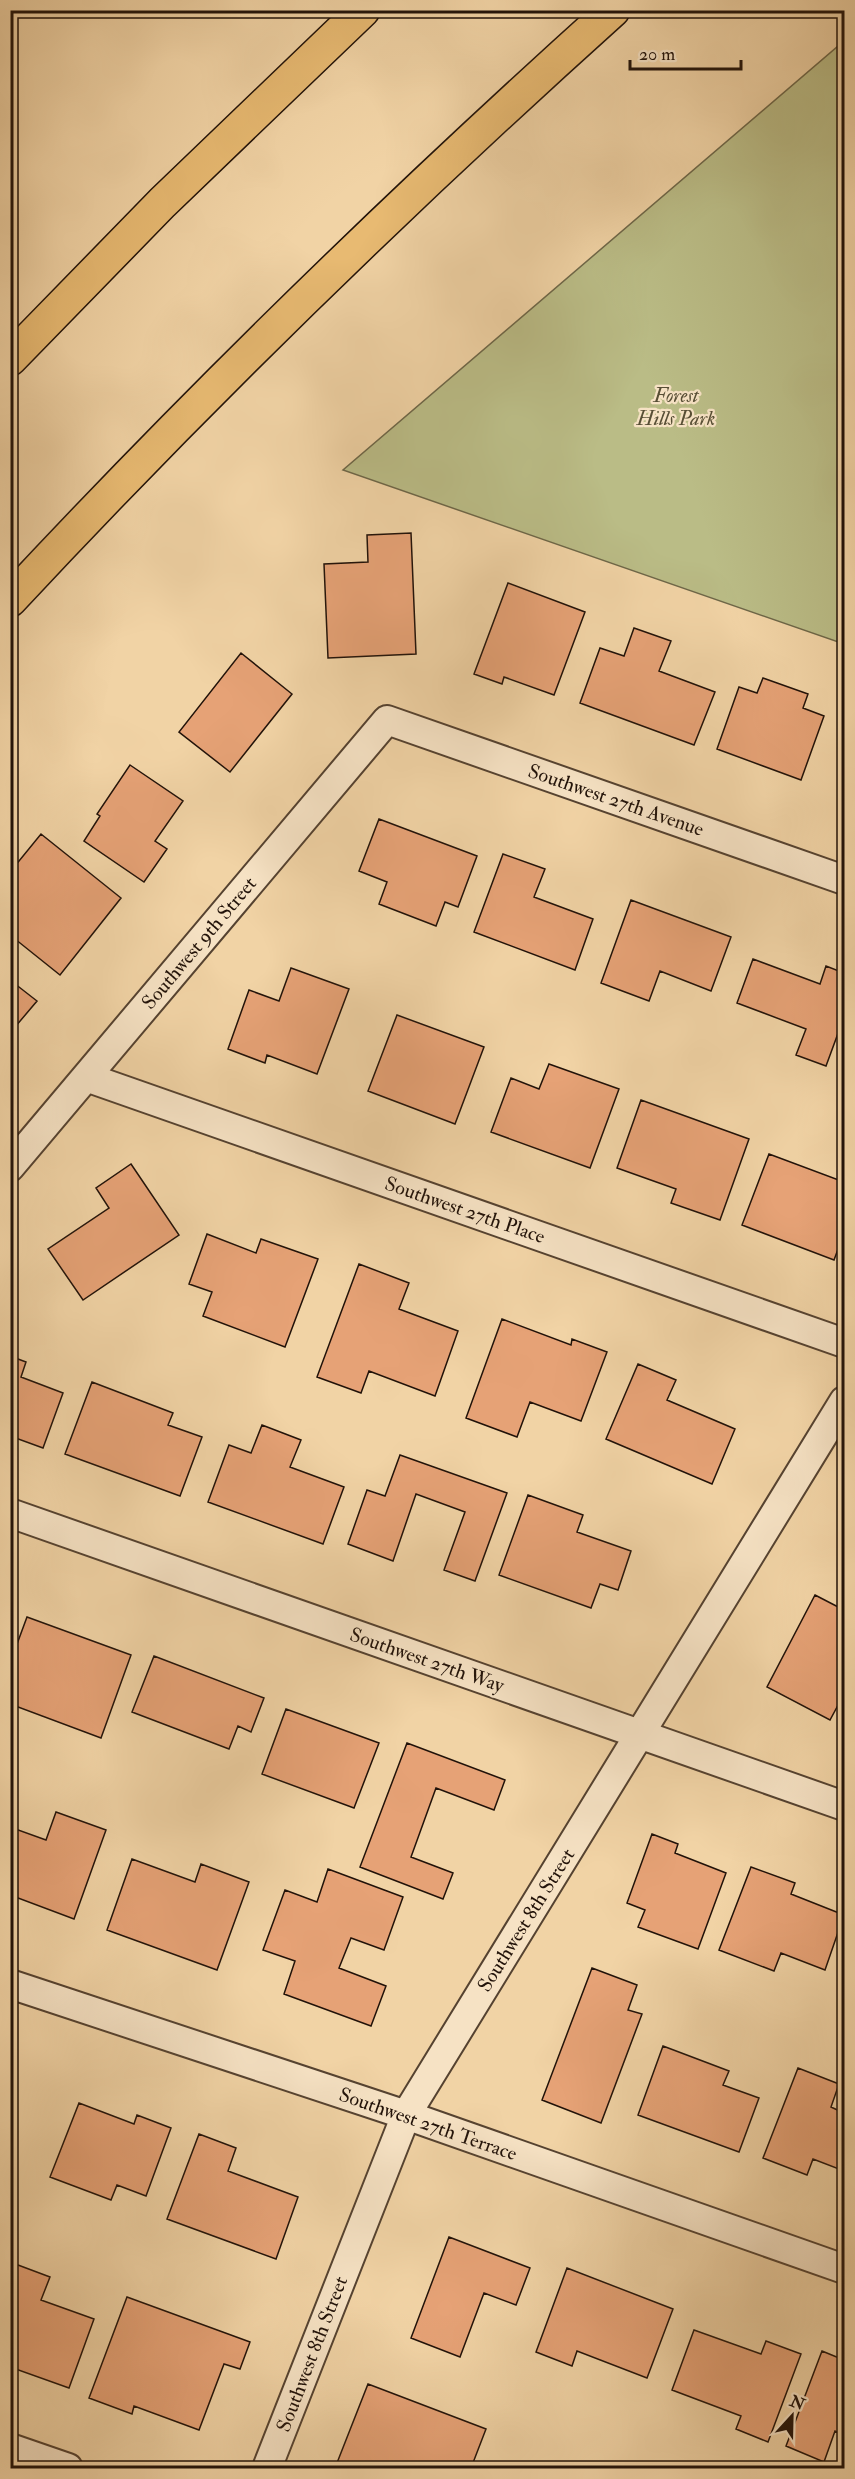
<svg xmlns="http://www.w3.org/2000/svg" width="855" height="2479" font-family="'IM FELL Double Pica',serif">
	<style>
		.green { fill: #babc86; stroke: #6e6748; stroke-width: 1.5 }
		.building { fill: #e6a276; stroke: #211209; stroke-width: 1.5 }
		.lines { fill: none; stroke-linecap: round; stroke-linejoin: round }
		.street-casing { stroke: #554230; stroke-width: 32 }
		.highway-casing { stroke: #211209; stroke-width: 36 }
		.street { stroke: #f6e2c4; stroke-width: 28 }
		.highway { stroke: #e8ba72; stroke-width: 33 }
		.labels { text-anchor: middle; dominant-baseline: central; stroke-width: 4.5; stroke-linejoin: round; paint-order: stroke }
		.park-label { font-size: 20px; font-style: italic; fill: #574e35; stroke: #f6e2c4 }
		.street-label { font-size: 20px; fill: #211209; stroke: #f6e2c4 }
	</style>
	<rect width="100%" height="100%" fill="#f1d3a5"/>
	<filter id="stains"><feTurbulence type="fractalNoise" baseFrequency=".00333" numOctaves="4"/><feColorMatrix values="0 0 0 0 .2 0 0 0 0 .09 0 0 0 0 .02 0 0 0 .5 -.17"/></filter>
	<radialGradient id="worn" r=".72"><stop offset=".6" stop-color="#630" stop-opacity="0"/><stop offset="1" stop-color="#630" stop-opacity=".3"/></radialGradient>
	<!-- green -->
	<path class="green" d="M 844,41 L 844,644 L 343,470 Z"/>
	<!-- building -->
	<path class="building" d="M 411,533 L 416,654 L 328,658 L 324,564 L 368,562 L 367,535 Z
		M 508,583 L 585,612 L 554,695 L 504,677 L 502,684 L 474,674 Z
		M 634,628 L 671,641 L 659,671 L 715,692 L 694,745 L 580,703 L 600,648 L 624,656 Z
		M 241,653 L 292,694 L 230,772 L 179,732 Z
		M 763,678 L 808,694 L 803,708 L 824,716 L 801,780 L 717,749 L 739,687 L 757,693 Z
		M 130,765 L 183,801 L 155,841 L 167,849 L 144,882 L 84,841 L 100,816 L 97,814 Z
		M 844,779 L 844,795 L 839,793 Z
		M 379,819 L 477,856 L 458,907 L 445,902 L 436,926 L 379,904 L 387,882 L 359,871 Z
		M 41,834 L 121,898 L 60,975 L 10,935 L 10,872 Z
		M 503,854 L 545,869 L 534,897 L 593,919 L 575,970 L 474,932 Z
		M 631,900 L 731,937 L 711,991 L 660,971 L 649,1001 L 601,983 Z
		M 753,959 L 820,984 L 826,966 L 844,973 L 844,1017 L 826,1066 L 796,1055 L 806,1029 L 737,1003 Z
		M 291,968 L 349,989 L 317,1074 L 267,1055 L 265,1063 L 228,1049 L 249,990 L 279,1001 Z
		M 10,980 L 37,1001 L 10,1033 Z
		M 397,1015 L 484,1047 L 455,1124 L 368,1091 Z
		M 549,1064 L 619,1089 L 590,1168 L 491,1132 L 511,1078 L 539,1089 Z
		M 641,1100 L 749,1139 L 720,1220 L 671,1203 L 676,1189 L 617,1168 Z
		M 769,1154 L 844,1182 L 844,1233 L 834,1260 L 742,1225 Z
		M 131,1164 L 179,1235 L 83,1300 L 48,1249 L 109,1208 L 96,1188 Z
		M 207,1234 L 256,1253 L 261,1239 L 318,1259 L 285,1347 L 203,1316 L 212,1292 L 189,1284 Z
		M 359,1264 L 409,1283 L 399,1309 L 458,1331 L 435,1396 L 369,1371 L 361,1393 L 317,1377 Z
		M 502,1319 L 571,1345 L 572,1339 L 607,1352 L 581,1421 L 530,1402 L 517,1437 L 466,1418 Z
		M 10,1356 L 26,1362 L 21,1377 L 63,1393 L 43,1448 L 10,1436 Z
		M 638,1364 L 676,1380 L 667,1400 L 735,1429 L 712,1484 L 606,1439 Z
		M 92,1382 L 173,1413 L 168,1425 L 202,1437 L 180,1496 L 65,1454 Z
		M 262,1425 L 301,1440 L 290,1467 L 344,1487 L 323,1544 L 208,1502 L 229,1445 L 251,1453 Z
		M 400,1455 L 507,1493 L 475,1581 L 444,1570 L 465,1512 L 416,1494 L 393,1561 L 348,1544 L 367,1490 L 385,1496 Z
		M 528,1495 L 583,1515 L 577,1532 L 631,1551 L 618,1590 L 600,1584 L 591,1608 L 499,1575 Z
		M 815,1595 L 844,1610 L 844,1662 L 839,1672 L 844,1674 L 844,1694 L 830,1720 L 767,1687 Z
		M 27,1617 L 131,1655 L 101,1738 L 10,1704 L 10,1663 Z
		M 154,1656 L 264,1698 L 251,1732 L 238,1726 L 229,1749 L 132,1712 Z
		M 286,1709 L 379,1743 L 354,1808 L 262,1774 Z
		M 407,1743 L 505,1780 L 494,1810 L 436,1788 L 411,1857 L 453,1873 L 443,1899 L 360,1867 Z
		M 56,1812 L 106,1830 L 74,1919 L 10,1895 L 10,1827 L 46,1840 Z
		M 652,1834 L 678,1844 L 675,1853 L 726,1873 L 698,1949 L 638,1927 L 645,1910 L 627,1903 Z
		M 132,1859 L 195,1882 L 201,1864 L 249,1882 L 217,1970 L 107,1930 Z
		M 751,1867 L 795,1883 L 791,1894 L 844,1915 L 825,1970 L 781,1953 L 774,1971 L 719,1950 Z
		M 328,1869 L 403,1897 L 384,1950 L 351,1938 L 339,1968 L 386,1986 L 371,2026 L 284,1994 L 295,1961 L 263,1950 L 285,1890 L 317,1902 Z
		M 592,1968 L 637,1985 L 628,2010 L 642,2014 L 601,2123 L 542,2100 Z
		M 663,2046 L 729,2071 L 723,2085 L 759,2098 L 739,2152 L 638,2115 Z
		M 798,2068 L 839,2084 L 831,2107 L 844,2113 L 844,2171 L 813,2159 L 807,2175 L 763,2158 Z
		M 79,2103 L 134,2124 L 137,2115 L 171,2128 L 146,2196 L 117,2185 L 111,2200 L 50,2177 Z
		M 199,2134 L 236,2148 L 228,2171 L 298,2197 L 276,2259 L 167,2219 Z
		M 449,2237 L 530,2268 L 516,2305 L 484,2293 L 460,2357 L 411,2338 Z
		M 10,2262 L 50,2277 L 41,2300 L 94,2319 L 69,2388 L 10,2367 Z
		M 567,2268 L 673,2309 L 647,2378 L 577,2351 L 572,2366 L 536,2352 Z
		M 127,2297 L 250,2342 L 240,2369 L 224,2364 L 199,2430 L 134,2406 L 132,2414 L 89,2398 Z
		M 694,2330 L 761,2354 L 766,2341 L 801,2354 L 768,2442 L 736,2429 L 741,2416 L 672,2390 Z
		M 822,2351 L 844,2360 L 844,2435 L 835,2431 L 824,2462 L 786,2446 Z
		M 368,2384 L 486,2429 L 471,2468 L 335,2468 Z"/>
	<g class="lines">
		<!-- street casing -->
		<g class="street-casing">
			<path id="street" d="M 86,1077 L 844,1343
				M 10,1167 L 387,720 L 844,880
				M 10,1513 L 844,1806
				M 10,1984 L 406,2115 L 844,2269
				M 10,2448 L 68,2468
				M 267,2468 L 406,2115 L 844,1401"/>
		</g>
		<!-- highway casing -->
		<g class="highway-casing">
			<path id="highway" d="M 10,359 L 162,203 L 363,10
				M 10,600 C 202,394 404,198 613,10"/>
		</g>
		<!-- street -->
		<use href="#street" class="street"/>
		<!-- highway -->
		<use href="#highway" class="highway"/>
	</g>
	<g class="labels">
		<!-- park labels -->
		<g class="park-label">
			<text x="676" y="395">Forest<tspan x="676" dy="23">Hills Park</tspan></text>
		</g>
		<!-- street labels -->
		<g class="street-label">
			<text transform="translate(616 800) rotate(19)">Southwest 27th Avenue</text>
			<text transform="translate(199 943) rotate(-50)">Southwest 9th Street</text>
			<text transform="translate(465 1210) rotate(19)">Southwest 27th Place</text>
			<text transform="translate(427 1660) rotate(19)">Southwest 27th Way</text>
			<text transform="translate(526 1920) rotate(-58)">Southwest 8th Street</text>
			<text transform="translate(428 2124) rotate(19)">Southwest 27th Terrace</text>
			<text transform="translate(312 2354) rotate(-69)">Southwest 8th Street</text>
		</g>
	</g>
	<!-- margin -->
	<rect width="855" height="2479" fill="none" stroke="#f1d3a5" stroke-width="36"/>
	<rect x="12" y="12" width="831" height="2455" fill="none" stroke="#211209" stroke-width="3"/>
	<rect x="18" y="18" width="819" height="2443" fill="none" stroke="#211209" stroke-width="1.5"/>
	<!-- north arrow -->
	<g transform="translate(792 2416) rotate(22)" stroke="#f6e2c4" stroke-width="4.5" paint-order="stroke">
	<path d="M0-4.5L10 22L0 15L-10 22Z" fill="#211209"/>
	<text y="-9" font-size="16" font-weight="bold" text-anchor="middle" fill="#211209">N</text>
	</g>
	<!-- scale -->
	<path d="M630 60v9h111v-9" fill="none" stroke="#211209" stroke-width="3"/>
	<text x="639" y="60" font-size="18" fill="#211209" stroke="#f6e2c4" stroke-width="4.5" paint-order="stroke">20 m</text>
	<rect width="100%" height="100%" filter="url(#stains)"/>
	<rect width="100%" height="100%" fill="url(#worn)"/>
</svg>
